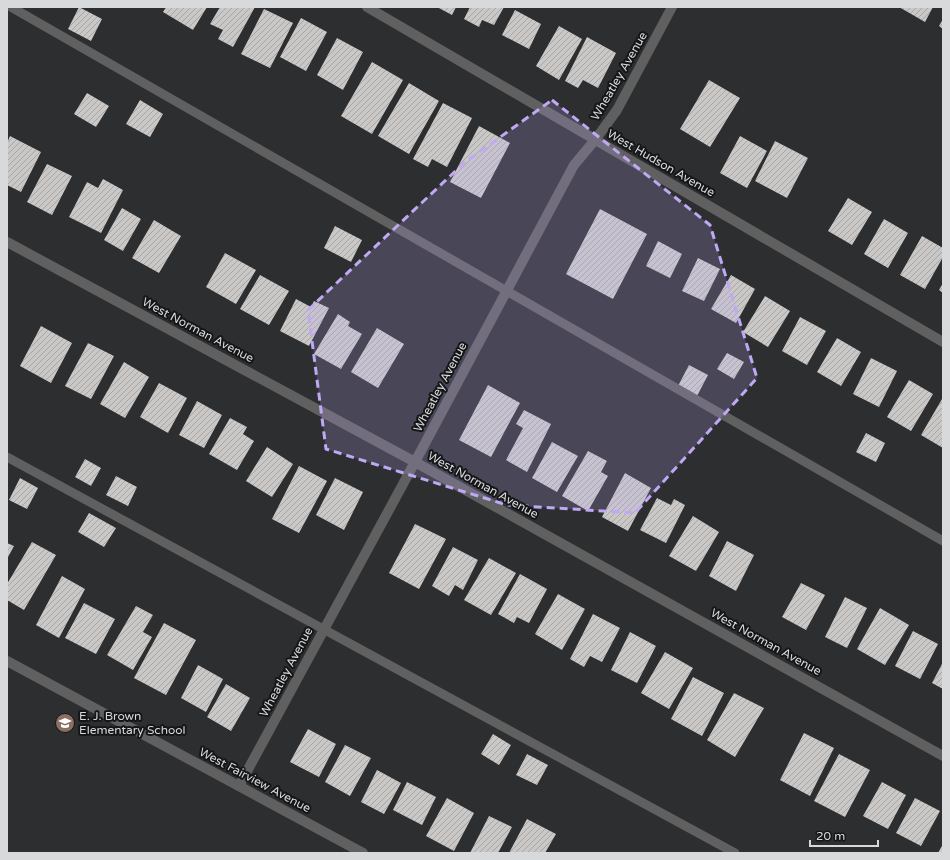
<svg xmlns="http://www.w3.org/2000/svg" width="950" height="860" font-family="'Varela Round',sans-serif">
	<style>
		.building { fill: url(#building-hatch) }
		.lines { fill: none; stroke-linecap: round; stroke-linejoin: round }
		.service { stroke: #606061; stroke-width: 9 }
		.minor { stroke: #606061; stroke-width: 10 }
		.tertiary { stroke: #606061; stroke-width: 10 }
		.marked { fill: #c0a8f4; fill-opacity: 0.2; stroke: #c0a8f4; stroke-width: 3; stroke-dasharray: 8 5; stroke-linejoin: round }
		.labels { text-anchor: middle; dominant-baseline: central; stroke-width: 4; stroke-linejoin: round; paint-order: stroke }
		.street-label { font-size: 12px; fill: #d8d9da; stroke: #151617 }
		.poi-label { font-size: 12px; fill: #d8d9da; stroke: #151617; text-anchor: start }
	</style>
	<defs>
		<pattern id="building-hatch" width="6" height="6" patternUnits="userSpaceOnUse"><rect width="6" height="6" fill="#cac8c6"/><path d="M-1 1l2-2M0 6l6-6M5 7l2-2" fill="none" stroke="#a8a6a5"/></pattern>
	</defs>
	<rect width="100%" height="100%" fill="#2c2e30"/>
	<!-- building -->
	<path class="building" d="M 79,7 L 102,19 L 91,41 L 68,29 Z
		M 166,7 L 207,7 L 193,30 L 163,12 Z
		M 220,7 L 255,7 L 233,47 L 218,39 L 223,30 L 210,24 Z
		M 437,7 L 456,7 L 452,15 Z
		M 470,7 L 504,7 L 494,25 L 482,20 L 479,27 L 464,19 Z
		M 899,7 L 933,7 L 925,22 Z
		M 264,9 L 293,23 L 270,68 L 241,54 Z
		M 515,10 L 541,24 L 529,49 L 502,35 Z
		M 301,18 L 327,32 L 306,71 L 280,57 Z
		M 943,19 L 943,29 L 939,26 Z
		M 559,26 L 582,39 L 559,80 L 536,66 Z
		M 587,37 L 616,53 L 598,88 L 583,80 L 578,88 L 565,81 Z
		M 337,38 L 363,52 L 343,90 L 317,75 Z
		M 372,62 L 403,80 L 372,134 L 341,116 Z
		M 709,80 L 740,98 L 710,147 L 680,129 Z
		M 409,83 L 439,101 L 409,154 L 378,136 Z
		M 87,93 L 109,106 L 96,127 L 74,114 Z
		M 140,100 L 163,114 L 150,137 L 126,124 Z
		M 443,103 L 472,118 L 447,167 L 432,159 L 428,167 L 413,159 Z
		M 479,126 L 510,143 L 481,198 L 450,182 Z
		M 10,136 L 41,152 L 21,192 L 7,185 L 7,143 Z
		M 740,136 L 767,151 L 747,188 L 720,173 Z
		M 775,141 L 808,158 L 787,198 L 755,181 Z
		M 47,164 L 72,176 L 52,215 L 27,202 Z
		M 103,179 L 123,190 L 101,233 L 69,217 L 87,182 L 98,188 Z
		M 848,198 L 872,212 L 852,245 L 828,231 Z
		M 122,208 L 141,219 L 123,251 L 104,240 Z
		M 600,209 L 647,234 L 613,299 L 566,274 Z
		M 884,219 L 908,233 L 888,268 L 864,254 Z
		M 154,220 L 181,236 L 159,273 L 132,258 Z
		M 335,226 L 362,240 L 351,262 L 324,248 Z
		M 922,236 L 943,248 L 943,257 L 925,289 L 900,275 Z
		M 658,241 L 682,254 L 670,278 L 646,266 Z
		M 225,253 L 256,270 L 236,304 L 206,287 Z
		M 698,258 L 720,269 L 704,301 L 682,291 Z
		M 260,275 L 289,291 L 269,325 L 240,309 Z
		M 731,275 L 755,289 L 736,323 L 711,309 Z
		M 943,283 L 943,293 L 939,290 Z
		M 765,296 L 790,311 L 768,347 L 743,332 Z
		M 296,299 L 311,307 L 314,301 L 329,308 L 309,346 L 280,331 Z
		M 338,314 L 350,322 L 348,326 L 362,334 L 341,369 L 314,354 Z
		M 800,317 L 826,331 L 807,365 L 782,351 Z
		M 41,326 L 72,343 L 51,383 L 20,366 Z
		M 377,328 L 404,344 L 378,388 L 351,372 Z
		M 837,338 L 861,352 L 841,386 L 817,372 Z
		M 88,343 L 114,356 L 91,399 L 65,386 Z
		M 727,353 L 744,362 L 734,379 L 717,369 Z
		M 871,358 L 897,371 L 879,407 L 853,394 Z
		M 124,362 L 149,377 L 125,418 L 100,404 Z
		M 689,365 L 708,375 L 697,396 L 678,386 Z
		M 909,380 L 933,394 L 911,431 L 887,417 Z
		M 159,383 L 187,398 L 168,433 L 140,417 Z
		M 488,385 L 520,403 L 491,457 L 459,440 Z
		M 942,399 L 943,400 L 943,448 L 921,435 Z
		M 197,401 L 222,415 L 204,448 L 179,435 Z
		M 524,410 L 551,424 L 527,472 L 506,460 L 523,428 L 516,424 Z
		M 230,418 L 247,427 L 243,434 L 254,441 L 237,470 L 209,454 Z
		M 866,433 L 885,443 L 876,462 L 856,452 Z
		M 552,442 L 578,456 L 557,492 L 532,478 Z
		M 267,447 L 293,464 L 272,497 L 246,481 Z
		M 588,451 L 607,461 L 601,472 L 608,476 L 588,511 L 562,496 Z
		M 85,459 L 101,468 L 91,486 L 75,477 Z
		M 299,466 L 327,481 L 299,533 L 272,519 Z
		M 625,473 L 651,488 L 628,531 L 602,517 Z
		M 116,476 L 137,487 L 128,506 L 106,495 Z
		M 20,478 L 38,488 L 27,509 L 9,500 Z
		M 335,478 L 363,492 L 344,530 L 316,515 Z
		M 657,498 L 671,505 L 674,499 L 685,505 L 666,543 L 640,530 Z
		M 89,513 L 116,528 L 104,547 L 78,532 Z
		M 693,516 L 719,532 L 696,571 L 669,556 Z
		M 415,524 L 446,539 L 419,589 L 389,573 Z
		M 727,541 L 754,555 L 736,591 L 709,576 Z
		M 32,542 L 56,555 L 24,610 L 7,600 L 7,584 Z
		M 7,543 L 14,546 L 7,559 Z
		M 453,547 L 478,560 L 463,590 L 455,585 L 449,596 L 432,586 Z
		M 489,558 L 516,573 L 491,615 L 464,600 Z
		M 520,574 L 547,589 L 529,623 L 517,617 L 514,623 L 498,614 Z
		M 62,576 L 85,589 L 59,638 L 36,625 Z
		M 801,583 L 825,595 L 806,630 L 782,617 Z
		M 558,594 L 585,609 L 562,650 L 535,634 Z
		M 845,597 L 867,608 L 847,648 L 825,637 Z
		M 84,603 L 115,619 L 96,654 L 65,638 Z
		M 136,606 L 153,615 L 143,632 L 152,637 L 133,670 L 107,655 Z
		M 880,608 L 909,625 L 885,665 L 857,649 Z
		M 593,614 L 620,628 L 602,662 L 590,656 L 584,667 L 570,659 Z
		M 164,623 L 196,640 L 166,695 L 134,678 Z
		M 913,631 L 938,644 L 920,679 L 895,666 Z
		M 630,632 L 656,646 L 637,683 L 611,670 Z
		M 665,652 L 693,668 L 669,709 L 641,693 Z
		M 943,662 L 943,689 L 932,683 Z
		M 198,665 L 223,679 L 206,712 L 181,698 Z
		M 693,677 L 724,693 L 702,736 L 671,719 Z
		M 226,684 L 250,698 L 231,731 L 207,717 Z
		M 734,693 L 764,708 L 735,757 L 707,740 Z
		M 308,729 L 336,744 L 319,777 L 290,762 Z
		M 804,733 L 834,748 L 810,796 L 780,780 Z
		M 493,734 L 511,745 L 499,765 L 481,754 Z
		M 345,745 L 371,758 L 350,796 L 325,782 Z
		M 527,754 L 548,765 L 537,785 L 516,775 Z
		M 839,754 L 870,770 L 845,817 L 814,801 Z
		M 377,770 L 401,783 L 384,814 L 361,802 Z
		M 407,782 L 436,797 L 422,825 L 393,810 Z
		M 882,782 L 906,795 L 888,829 L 863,816 Z
		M 447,798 L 474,813 L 454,851 L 426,836 Z
		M 915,798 L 940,811 L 921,846 L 896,833 Z
		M 489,816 L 512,827 L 498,853 L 470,853 Z
		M 527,819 L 556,834 L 545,853 L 509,853 Z
		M 943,844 L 943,853 L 938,853 Z"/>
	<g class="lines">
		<!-- service -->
		<path class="service" d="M 11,7 L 943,541
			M 7,457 L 735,853"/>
		<!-- minor -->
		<path class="minor" d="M 367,7 L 943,342
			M 7,242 L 415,462 L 943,756
			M 239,786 L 415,462 L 574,165 L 595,140 L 617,110 L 672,7"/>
		<!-- tertiary -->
		<path class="tertiary" d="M 7,661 L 363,853"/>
	</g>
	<!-- marked area -->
	<path class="marked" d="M 552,100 L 710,225 L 757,378 L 635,513 L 507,505 L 326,449 L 308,310 L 464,163 Z"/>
	<!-- icons -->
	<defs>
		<g id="school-disc" transform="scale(1)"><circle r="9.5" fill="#8d6e63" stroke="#151617"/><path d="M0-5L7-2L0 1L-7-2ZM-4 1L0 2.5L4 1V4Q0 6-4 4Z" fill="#fff"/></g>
	</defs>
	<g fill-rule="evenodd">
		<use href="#school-disc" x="65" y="723"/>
	</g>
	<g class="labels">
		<!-- street labels -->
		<g class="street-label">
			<text transform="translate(619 76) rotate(-60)">Wheatley Avenue</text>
			<text transform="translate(661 163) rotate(30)">West Hudson Avenue</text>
			<text transform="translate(198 330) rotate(28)">West Norman Avenue</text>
			<text transform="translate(440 387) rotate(-62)">Wheatley Avenue</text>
			<text transform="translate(483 485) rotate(29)">West Norman Avenue</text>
			<text transform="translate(766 642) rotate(29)">West Norman Avenue</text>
			<text transform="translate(286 672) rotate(-62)">Wheatley Avenue</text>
			<text transform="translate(255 780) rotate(28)">West Fairview Avenue</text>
		</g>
		<!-- poi labels -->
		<g class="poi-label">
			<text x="79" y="716">E. J. Brown<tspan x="79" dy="14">Elementary School</tspan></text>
		</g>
	</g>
	<!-- border -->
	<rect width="950" height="860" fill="none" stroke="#d8d9da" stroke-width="16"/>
	<!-- scale -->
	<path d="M810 840v6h68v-6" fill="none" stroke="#d8d9da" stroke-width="2"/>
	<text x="816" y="840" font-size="12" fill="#d8d9da" stroke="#151617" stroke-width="3" paint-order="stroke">20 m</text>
</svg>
